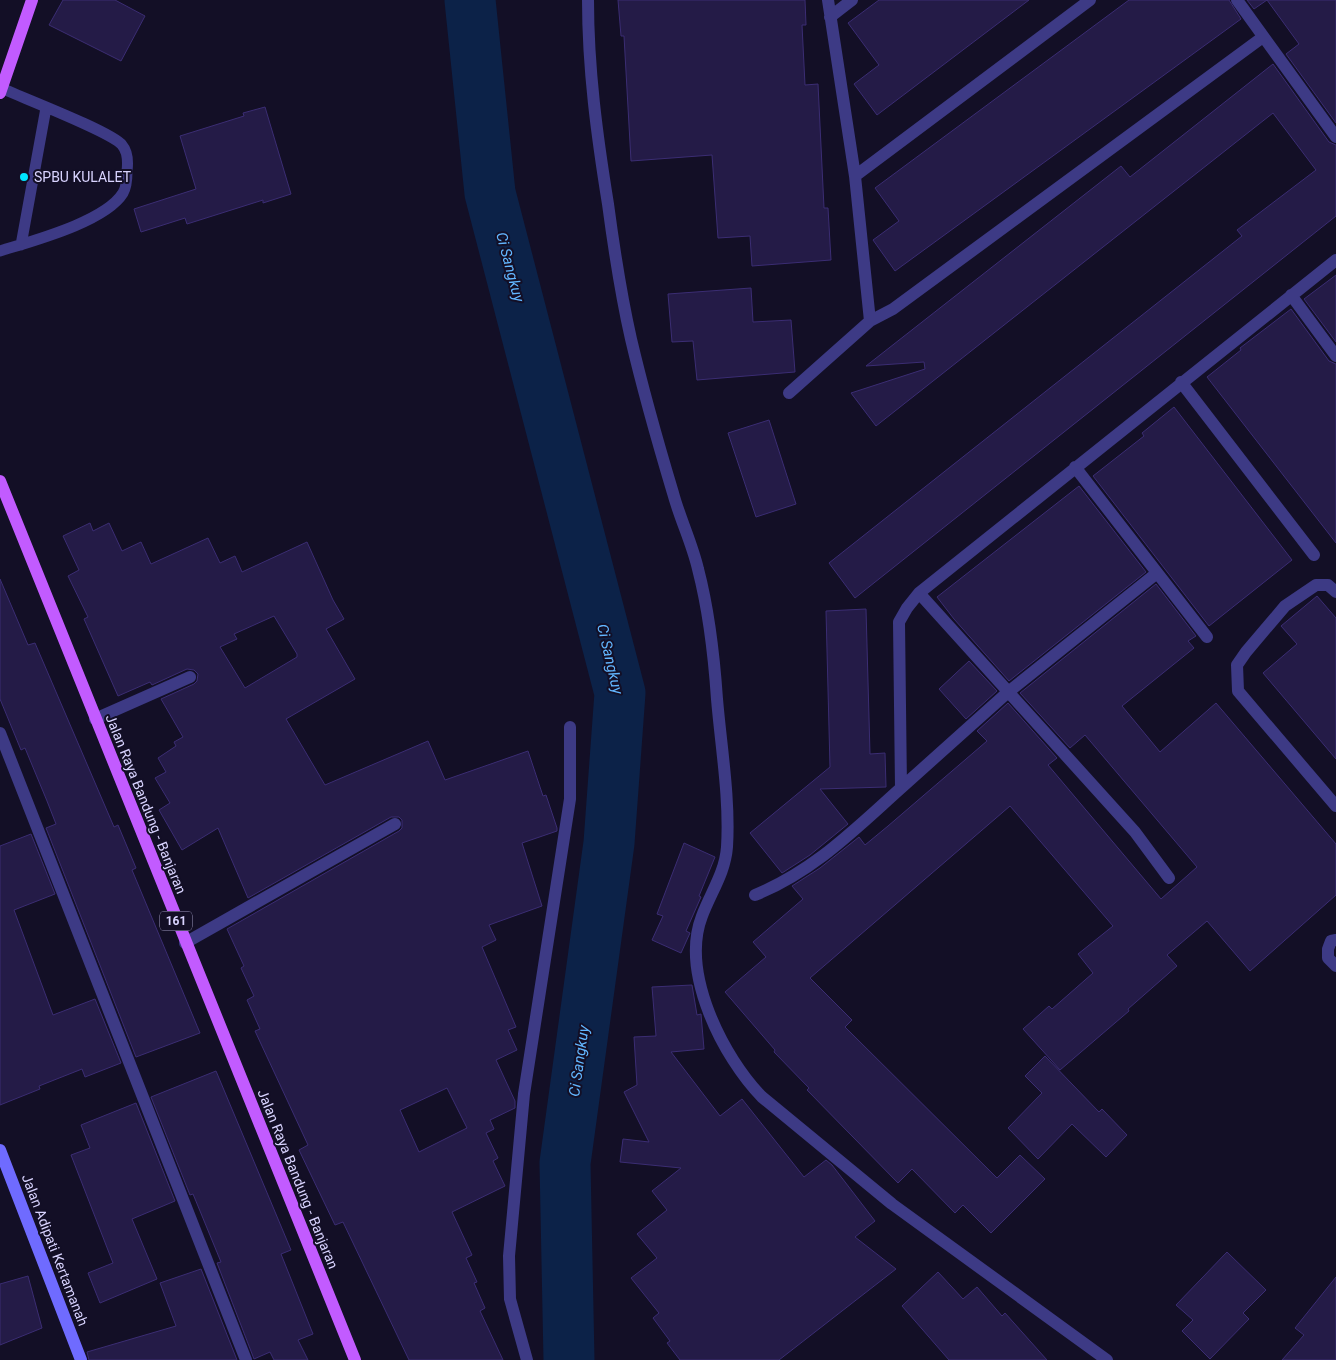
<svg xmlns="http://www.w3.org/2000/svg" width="1336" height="1360" font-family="Roboto,sans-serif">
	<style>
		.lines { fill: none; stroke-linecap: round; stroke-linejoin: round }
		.river { stroke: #0c2248; stroke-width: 51 }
		.building { fill: #241b47; stroke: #3b2d73; fill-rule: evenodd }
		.service { stroke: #3d3a85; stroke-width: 11 }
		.minor { stroke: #3d3a85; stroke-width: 12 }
		.secondary { stroke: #6f6bff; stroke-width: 12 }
		.primary { stroke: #c25bff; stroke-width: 12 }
		.poi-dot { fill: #00e5ff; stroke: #130f26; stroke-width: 2 }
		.labels { text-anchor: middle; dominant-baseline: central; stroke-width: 4; stroke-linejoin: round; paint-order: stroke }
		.shield { fill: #130f26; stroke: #9e99be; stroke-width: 1 }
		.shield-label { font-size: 12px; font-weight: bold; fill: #d9d4ff }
		.poi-label { font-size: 14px; fill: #d9d4ff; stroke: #130f26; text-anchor: start }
		.street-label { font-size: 14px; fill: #d9d4ff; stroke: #130f26 }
		.water-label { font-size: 15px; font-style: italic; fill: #62b6ff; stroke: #130f26 }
	</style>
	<rect width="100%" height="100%" fill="#130f26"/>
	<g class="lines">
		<!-- river -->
		<path class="river" d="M 470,0 L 490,193 L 620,693 L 609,843 L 565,1163 L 569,1360"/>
	</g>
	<!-- building -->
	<path class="building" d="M 63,0 L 115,0 L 145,16 L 121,61 L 49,25 Z
		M 618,0 L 805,0 L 806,25 L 802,25 L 805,85 L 818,84 L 824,208 L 828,208 L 831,260 L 752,266 L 750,236 L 718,238 L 712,155 L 631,161 L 624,36 L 621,36 Z
		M 879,0 L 1029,0 L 877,115 L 854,84 L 879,65 L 848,23 Z
		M 1129,0 L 1229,0 L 1241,19 L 895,271 L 873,240 L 899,221 L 875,188 Z
		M 1247,0 L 1336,0 L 1336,123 L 1286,54 L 1299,44 L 1267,0 L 1254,9 Z
		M 1273,64 L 1329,142 L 1336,145 L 1336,216 L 855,598 L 829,563 L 1242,236 L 1237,230 L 1316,170 L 1273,113 L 876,426 L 851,393 L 925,369 L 924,362 L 866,366 L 1121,166 L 1130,177 Z
		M 265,107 L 291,194 L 263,203 L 263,200 L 187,224 L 185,218 L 141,232 L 134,209 L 196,189 L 180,136 L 244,116 L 243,113 Z
		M 1336,275 L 1336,342 L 1304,299 Z
		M 751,288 L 753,322 L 791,320 L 795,372 L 697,380 L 693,341 L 672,342 L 668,294 Z
		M 1291,309 L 1329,361 L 1336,364 L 1336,543 L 1207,377 L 1241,350 L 1240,348 Z
		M 1174,407 L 1292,560 L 1209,626 L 1093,476 L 1144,436 L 1142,433 Z
		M 769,420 L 796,504 L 756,517 L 728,433 Z
		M 1079,486 L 1146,572 L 1009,681 L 954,619 L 937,597 Z
		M 90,523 L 93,531 L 109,523 L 122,551 L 141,542 L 151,564 L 208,538 L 220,563 L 235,556 L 242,572 L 307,542 L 333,600 L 344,619 L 326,629 L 355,679 L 286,719 L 325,785 L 428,741 L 445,780 L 528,751 L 543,796 L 546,795 L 557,828 L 557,831 L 522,843 L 542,906 L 489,925 L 496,940 L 482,947 L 516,1027 L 508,1030 L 517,1050 L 496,1060 L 515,1101 L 515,1108 L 490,1120 L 494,1129 L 486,1133 L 498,1158 L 493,1161 L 505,1186 L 452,1212 L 472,1255 L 466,1258 L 477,1282 L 474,1283 L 485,1308 L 480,1311 L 503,1360 L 409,1360 L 343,1222 L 335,1225 L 299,1150 L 308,1145 L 255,1031 L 260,1029 L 247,1000 L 254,996 L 241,968 L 244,966 L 227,929 L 399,831 L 402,828 L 402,820 L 399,817 L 391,817 L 248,898 L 218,828 L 182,850 L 159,810 L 170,803 L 155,778 L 166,772 L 158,758 L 176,746 L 174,742 L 183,737 L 161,699 L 194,684 L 197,681 L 198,674 L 194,670 L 187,669 L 152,685 L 150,682 L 118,696 L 84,619 L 88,617 L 68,576 L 79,570 L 63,536 ZM 274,616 L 297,654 L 297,657 L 245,688 L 220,647 L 237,639 L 234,634 ZM 447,1088 L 467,1128 L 419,1152 L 400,1110 Z
		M 0,579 L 28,645 L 35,643 L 114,827 L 118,825 L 136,868 L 132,870 L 200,1033 L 136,1057 L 46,828 L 56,824 L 47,801 L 25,748 L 21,750 L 0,699 Z
		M 1156,584 L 1196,636 L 1188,641 L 1194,648 L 1122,706 L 1160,752 L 1216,703 L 1336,844 L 1336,895 L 1250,971 L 1207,921 L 1167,955 L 1177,966 L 1128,1009 L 1129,1011 L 1060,1070 L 1023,1029 L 1049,1006 L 1052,1009 L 1093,973 L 1078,954 L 1113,926 L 1010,806 L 810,978 L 852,1020 L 845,1027 L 997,1178 L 1020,1155 L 1045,1179 L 991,1233 L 963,1205 L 955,1213 L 912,1169 L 898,1183 L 807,1090 L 809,1088 L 774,1052 L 775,1050 L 725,992 L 766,957 L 753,942 L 803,899 L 792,886 L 820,868 L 859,837 L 865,845 L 888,826 L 987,741 L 977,731 L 1008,703 L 1057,758 L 1048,765 L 1161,899 L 1197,867 L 1085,735 L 1070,748 L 1020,693 Z
		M 1317,596 L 1336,618 L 1336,759 L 1263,673 L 1297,644 L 1281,626 Z
		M 866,609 L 870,754 L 885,753 L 886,787 L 820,789 L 848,824 L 810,855 L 782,873 L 750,833 L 830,767 L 826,611 Z
		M 969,661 L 997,691 L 966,719 L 939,689 Z
		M 31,834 L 55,894 L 14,910 L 53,1015 L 95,999 L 121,1063 L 85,1077 L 82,1069 L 39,1086 L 40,1089 L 0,1105 L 0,846 Z
		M 684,843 L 715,857 L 699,896 L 701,897 L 686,931 L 690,933 L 681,953 L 652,940 L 663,916 L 657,914 Z
		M 692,985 L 697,1015 L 701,1014 L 704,1049 L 671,1052 L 720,1116 L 742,1099 L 804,1177 L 826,1160 L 832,1165 L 875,1221 L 855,1237 L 896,1269 L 779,1360 L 680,1360 L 667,1343 L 670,1341 L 653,1318 L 659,1313 L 631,1278 L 657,1258 L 637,1234 L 667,1210 L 652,1191 L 681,1168 L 620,1162 L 623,1139 L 649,1142 L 624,1092 L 637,1085 L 634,1037 L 656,1036 L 652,987 Z
		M 1045,1056 L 1099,1112 L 1102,1109 L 1127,1135 L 1106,1157 L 1072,1124 L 1038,1159 L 1008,1128 L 1042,1093 L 1025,1076 Z
		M 216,1071 L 291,1250 L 281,1254 L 313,1334 L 298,1340 L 308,1360 L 274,1360 L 270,1352 L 254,1359 L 217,1263 L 221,1262 L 193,1194 L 190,1195 L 151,1097 Z
		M 136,1103 L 175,1201 L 132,1219 L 157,1279 L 100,1303 L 88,1273 L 113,1263 L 71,1155 L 90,1148 L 81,1125 Z
		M 1227,1252 L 1266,1290 L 1243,1313 L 1249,1319 L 1210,1359 L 1182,1331 L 1193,1320 L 1176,1305 Z
		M 201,1269 L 237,1360 L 89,1360 L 87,1352 L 176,1326 L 160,1283 Z
		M 938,1272 L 963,1299 L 977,1287 L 1002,1316 L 1005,1313 L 1047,1360 L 949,1360 L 902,1306 Z
		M 28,1276 L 42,1328 L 0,1345 L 0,1284 Z
		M 1336,1277 L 1336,1360 L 1282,1360 L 1304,1335 L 1295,1328 Z"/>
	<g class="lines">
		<!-- service -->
		<path class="service" d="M 21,245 L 46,108
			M 0,251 C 32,241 105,222 123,193 C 126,188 127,177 127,171 C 128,163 128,152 122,145 C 112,132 23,98 1,88"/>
		<!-- minor -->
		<path class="minor" d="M 588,0 C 588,69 597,136 608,204 C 614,249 621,295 631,339 C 643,390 658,443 673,493 C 680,519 692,543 698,569 C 709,611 714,655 717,699 C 721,747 730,798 727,847 C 725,873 711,892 702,916 C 680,973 723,1057 762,1097 L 892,1204 L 1107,1360
			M 828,0 L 855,176 L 870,321 L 893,309 L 1263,37
			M 1237,0 L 1336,137
			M 830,17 L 852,0
			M 855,176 L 1090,0
			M 1291,295 L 1336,356
			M 1181,382 L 1314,555
			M 789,393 L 870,321
			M 1075,467 L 1207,637
			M 1336,592 L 1328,585 L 1316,585 L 1285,606 L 1246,652 L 1237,665 L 1238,691 L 1336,806
			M 919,593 L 1135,832 L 1169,878
			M 95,719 L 190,677
			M 0,733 L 246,1360
			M 901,788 L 1007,693 L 1157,573
			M 755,895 C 814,871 854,830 901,788 L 899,622 L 907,608 L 919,593 L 1336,260
			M 1336,940 L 1331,941 L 1328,949 L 1328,958 L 1336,966
			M 185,943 L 395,824
			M 527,1360 L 510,1299 L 509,1256 L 524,1094 L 570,799 L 570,727"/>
		<!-- secondary -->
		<path class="secondary" d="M 0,1150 L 81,1360"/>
		<!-- primary -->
		<path class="primary" d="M 0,93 L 32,0
			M 0,481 L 355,1360"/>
	</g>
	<!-- markers -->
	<circle class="poi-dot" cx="24" cy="177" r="5"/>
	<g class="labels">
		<!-- shield labels -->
		<rect class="shield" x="160" y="911.5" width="32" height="19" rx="4"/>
		<g class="shield-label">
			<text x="176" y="921">161</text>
		</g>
		<!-- poi labels -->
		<g class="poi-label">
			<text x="34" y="177">SPBU KULALET</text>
		</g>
		<!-- street labels -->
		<g class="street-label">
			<text transform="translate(146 804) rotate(68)">Jalan Raya Bandung - Banjaran</text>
			<text transform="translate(298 1179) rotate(68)">Jalan Raya Bandung - Banjaran</text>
			<text transform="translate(55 1250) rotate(69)">Jalan Adipati Kertamanah</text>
		</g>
		<!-- water labels -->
		<g class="water-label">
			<text transform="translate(510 267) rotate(75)">Ci Sangkuy</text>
			<text transform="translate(610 659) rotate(77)">Ci Sangkuy</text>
			<text transform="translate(579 1061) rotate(-82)">Ci Sangkuy</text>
		</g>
	</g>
</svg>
